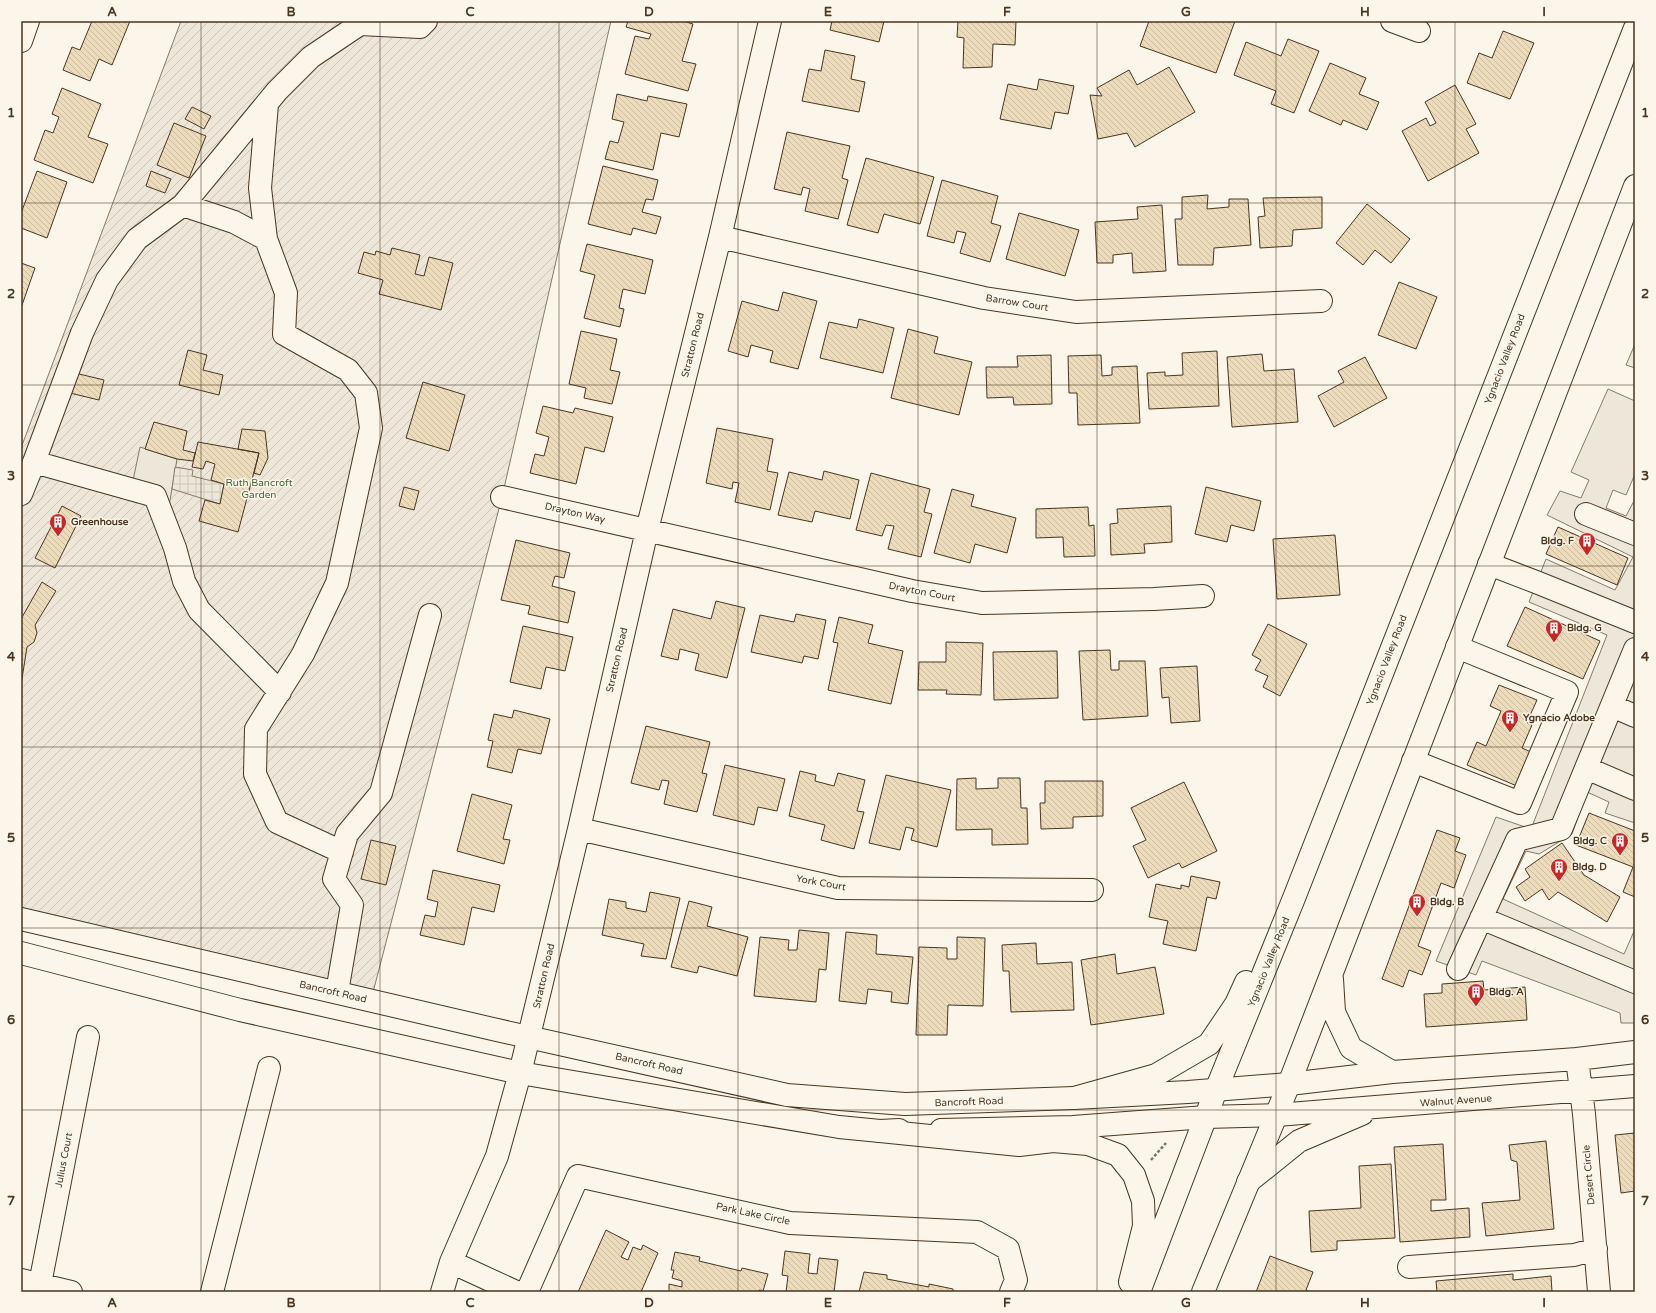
<svg xmlns="http://www.w3.org/2000/svg" width="1656" height="1313" font-family="'Varela Round',sans-serif">
	<style>
		.garden { fill: url(#garden-furrows); stroke: #887966 }
		.parking { fill: #ede7d9; stroke: #887966 }
		.plaza { fill: url(#plaza-grid); stroke: #887966 }
		.building { fill: url(#building-back-hatch); stroke: #4a3520 }
		.lines { fill: none; stroke-linecap: round; stroke-linejoin: round }
		.minor-casing { stroke: #4a3520; stroke-width: 24 }
		.major-casing { stroke: #4a3520; stroke-width: 24 }
		.highway-casing { stroke: #4a3520; stroke-width: 24 }
		.path { stroke: #7f6f5c; stroke-width: 2.5; stroke-dasharray: 3 2; stroke-linecap: butt }
		.minor { stroke: #fbf6e9; stroke-width: 22 }
		.major { stroke: #fbf6e9; stroke-width: 22 }
		.highway { stroke: #fbf6e9; stroke-width: 22 }
		.grid { fill: none; stroke: #4a3520; stroke-width: 1; stroke-opacity: 0.55 }
		.labels { text-anchor: middle; dominant-baseline: central; stroke-width: 3; stroke-linejoin: round; paint-order: stroke }
		.street-label { font-size: 10px; fill: #4a3520; stroke: #fbf6e9 }
		.park-label { font-size: 10px; fill: #436837; stroke: #fbf6e9 }
		.poi-label { font-size: 10px; font-weight: bold; fill: #4a3520; stroke: #fbf6e9; text-anchor: start }
		.neatline { fill: none; stroke: #4a3520; stroke-width: 1.5 }
		.grid-label { font-size: 13px; text-anchor: middle; font-weight: bold; fill: #4a3520 }
	</style>
	<defs>
		<pattern id="garden-furrows" width="10" height="10" patternUnits="userSpaceOnUse"><rect width="10" height="10" fill="#ede6d9"/><path d="M-1 1l2-2M0 10L10 0M9 11l2-2" fill="none" stroke="#cdc6ba"/></pattern>
		<pattern id="plaza-grid" width="8" height="8" patternUnits="userSpaceOnUse"><rect width="8" height="8" fill="#ede7d9"/><path d="M0 4h8M4 0v8" fill="none" stroke="#cdc7ba"/></pattern>
		<pattern id="building-back-hatch" width="6" height="6" patternUnits="userSpaceOnUse"><rect width="6" height="6" fill="#ecdcbc"/><path d="M-1 5l2 2M0 0l6 6M5-1l2 2" fill="none" stroke="#ccbda1"/></pattern>
	</defs>
	<rect width="100%" height="100%" fill="#fbf6e9"/>
	<!-- garden -->
	<path class="garden" d="M 181,21 L 611,21 L 502,497 L 371,1000 L 21,919 L 21,448 Z"/>
	<!-- parking -->
	<path class="parking" d="M 1635,344 L 1635,368 L 1626,365 Z
		M 1608,389 L 1635,401 L 1635,474 L 1626,495 L 1613,490 L 1606,508 L 1626,516 L 1635,499 L 1635,823 L 1605,813 L 1609,802 L 1587,792 L 1572,834 L 1539,854 L 1526,851 L 1503,899 L 1624,954 L 1635,929 L 1635,1023 L 1621,1023 L 1620,1013 L 1482,961 L 1476,975 L 1436,961 L 1496,817 L 1531,829 L 1607,635 L 1529,602 L 1546,559 L 1615,590 L 1633,557 L 1547,515 L 1560,491 L 1581,498 L 1589,480 L 1571,472 Z
		M 140,447 L 177,459 L 168,512 L 130,495 Z"/>
	<!-- plaza -->
	<path class="plaza" d="M 175,467 L 193,470 L 192,476 L 224,484 L 220,504 L 172,489 Z"/>
	<!-- building -->
	<path class="building" d="M 92,21 L 130,21 L 112,65 L 99,59 L 90,81 L 63,70 L 72,47 L 80,50 Z
		M 628,21 L 683,21 L 693,24 L 682,61 L 696,64 L 688,91 L 625,74 L 635,36 L 649,39 L 651,34 L 626,27 Z
		M 832,21 L 884,21 L 879,42 L 830,30 Z
		M 958,21 L 1016,21 L 1015,45 L 993,44 L 992,67 L 963,68 L 964,38 L 957,37 Z
		M 1149,21 L 1235,21 L 1216,73 L 1140,46 Z
		M 1503,31 L 1534,43 L 1510,99 L 1467,83 L 1479,53 L 1492,58 Z
		M 1288,39 L 1319,51 L 1294,113 L 1271,104 L 1276,91 L 1234,75 L 1246,42 L 1281,56 Z
		M 825,50 L 855,56 L 851,79 L 865,82 L 859,112 L 802,101 L 809,69 L 821,71 Z
		M 1330,63 L 1366,78 L 1359,94 L 1379,102 L 1367,130 L 1343,120 L 1341,125 L 1309,111 Z
		M 1169,67 L 1195,112 L 1135,147 L 1127,133 L 1098,139 L 1090,95 L 1102,96 L 1097,88 L 1129,70 L 1137,85 Z
		M 1039,79 L 1074,86 L 1068,114 L 1055,112 L 1051,129 L 1000,119 L 1008,84 L 1037,90 Z
		M 1455,85 L 1476,124 L 1466,129 L 1479,153 L 1428,181 L 1402,131 L 1426,118 L 1430,126 L 1436,123 L 1425,102 Z
		M 62,88 L 101,104 L 88,137 L 108,144 L 93,183 L 34,160 L 45,130 L 53,133 L 59,117 L 52,114 Z
		M 617,94 L 647,101 L 648,96 L 687,104 L 679,137 L 661,133 L 653,170 L 605,159 L 610,141 L 618,143 L 624,122 L 612,119 Z
		M 192,107 L 211,116 L 204,129 L 185,119 Z
		M 174,123 L 206,136 L 189,178 L 157,165 Z
		M 787,132 L 850,146 L 842,178 L 848,180 L 838,219 L 805,211 L 810,189 L 803,187 L 801,195 L 774,189 Z
		M 866,158 L 934,177 L 920,224 L 884,214 L 878,233 L 847,225 Z
		M 603,166 L 658,180 L 653,200 L 646,199 L 642,212 L 661,217 L 656,234 L 633,228 L 631,235 L 588,224 Z
		M 37,171 L 67,182 L 47,238 L 21,228 L 21,213 Z
		M 151,171 L 171,179 L 165,193 L 146,186 Z
		M 942,180 L 998,196 L 991,223 L 1001,226 L 990,262 L 960,253 L 966,233 L 957,231 L 954,243 L 927,236 Z
		M 1208,195 L 1207,209 L 1229,207 L 1229,199 L 1248,199 L 1251,245 L 1214,248 L 1213,265 L 1178,265 L 1175,219 L 1182,219 L 1182,197 Z
		M 1322,197 L 1322,228 L 1293,230 L 1292,246 L 1260,248 L 1258,217 L 1265,216 L 1263,198 Z
		M 1367,204 L 1410,239 L 1391,263 L 1375,250 L 1363,265 L 1336,243 Z
		M 1162,205 L 1166,271 L 1133,273 L 1132,253 L 1113,255 L 1113,263 L 1097,263 L 1095,222 L 1138,219 L 1137,207 Z
		M 1019,213 L 1079,230 L 1065,276 L 1006,259 Z
		M 587,244 L 653,260 L 645,294 L 623,289 L 619,308 L 624,309 L 620,327 L 584,318 L 595,275 L 580,271 Z
		M 392,248 L 420,255 L 415,274 L 424,276 L 429,257 L 453,263 L 441,310 L 379,294 L 383,280 L 358,273 L 364,252 L 375,255 L 376,251 L 390,255 Z
		M 21,263 L 35,268 L 21,308 Z
		M 1399,282 L 1437,297 L 1416,349 L 1378,335 Z
		M 783,292 L 817,301 L 798,369 L 770,362 L 773,351 L 751,345 L 748,357 L 728,351 L 742,301 L 778,311 Z
		M 859,319 L 894,328 L 883,373 L 820,358 L 829,322 L 857,328 Z
		M 908,329 L 938,337 L 934,353 L 972,362 L 959,415 L 891,398 Z
		M 581,331 L 617,339 L 610,370 L 620,372 L 612,404 L 584,398 L 586,388 L 569,384 Z
		M 188,350 L 207,355 L 203,370 L 223,375 L 219,395 L 179,385 Z
		M 1217,351 L 1219,406 L 1149,409 L 1147,373 L 1165,372 L 1165,376 L 1183,375 L 1182,353 Z
		M 1262,354 L 1264,371 L 1294,369 L 1298,422 L 1232,427 L 1227,357 Z
		M 1051,355 L 1052,404 L 1014,405 L 1013,397 L 987,398 L 986,367 L 1018,367 L 1017,356 Z
		M 1101,355 L 1102,376 L 1112,375 L 1112,367 L 1137,366 L 1140,423 L 1078,425 L 1077,393 L 1069,393 L 1068,356 Z
		M 1365,357 L 1387,398 L 1334,427 L 1318,396 L 1344,382 L 1338,371 Z
		M 75,373 L 104,380 L 99,400 L 70,393 Z
		M 423,382 L 465,395 L 449,451 L 406,438 Z
		M 543,406 L 573,413 L 575,408 L 613,417 L 604,452 L 585,447 L 576,484 L 530,473 L 535,454 L 544,456 L 549,437 L 536,433 Z
		M 154,422 L 187,431 L 183,450 L 195,453 L 193,461 L 177,459 L 145,449 Z
		M 717,428 L 773,439 L 767,471 L 778,473 L 770,510 L 735,502 L 739,483 L 733,482 L 732,489 L 706,483 Z
		M 242,429 L 265,431 L 268,458 L 260,475 L 254,473 L 259,453 L 238,449 Z
		M 198,442 L 259,453 L 238,532 L 199,521 L 205,500 L 220,504 L 224,484 L 211,480 L 215,464 L 206,461 L 203,469 L 192,467 Z
		M 824,471 L 859,480 L 850,519 L 815,511 L 812,522 L 778,515 L 789,472 L 822,480 Z
		M 871,473 L 930,489 L 924,512 L 932,514 L 921,557 L 888,549 L 894,526 L 886,525 L 882,536 L 856,530 Z
		M 404,487 L 419,491 L 414,510 L 399,506 Z
		M 1206,487 L 1261,501 L 1254,531 L 1231,525 L 1227,542 L 1195,534 Z
		M 952,489 L 974,495 L 971,506 L 1016,518 L 1007,553 L 975,544 L 970,563 L 934,553 Z
		M 62,506 L 81,516 L 55,568 L 35,558 Z
		M 1171,506 L 1172,542 L 1144,544 L 1145,553 L 1111,555 L 1110,524 L 1118,523 L 1117,509 Z
		M 1088,507 L 1089,526 L 1094,525 L 1095,556 L 1064,557 L 1063,537 L 1036,538 L 1036,509 Z
		M 1558,527 L 1628,558 L 1617,585 L 1546,554 Z
		M 1335,535 L 1340,595 L 1277,599 L 1273,539 Z
		M 516,540 L 570,553 L 564,578 L 555,576 L 552,586 L 575,592 L 568,623 L 528,614 L 530,606 L 501,600 Z
		M 42,582 L 56,591 L 35,625 L 37,633 L 34,642 L 27,647 L 21,685 L 21,619 Z
		M 716,601 L 745,608 L 727,678 L 695,670 L 699,654 L 680,649 L 678,660 L 661,656 L 673,609 L 711,619 Z
		M 1525,607 L 1600,641 L 1583,679 L 1507,646 Z
		M 796,614 L 826,620 L 818,659 L 804,656 L 802,663 L 751,652 L 760,615 L 794,622 Z
		M 839,617 L 873,625 L 868,643 L 903,651 L 891,704 L 828,690 L 838,643 L 833,642 Z
		M 1268,624 L 1307,644 L 1280,696 L 1263,687 L 1268,676 L 1255,670 L 1261,660 L 1252,655 Z
		M 523,626 L 573,637 L 565,671 L 546,667 L 541,689 L 510,682 Z
		M 946,642 L 983,643 L 981,695 L 946,694 L 947,690 L 918,690 L 919,662 L 946,662 Z
		M 1110,650 L 1111,670 L 1119,670 L 1119,661 L 1145,661 L 1148,716 L 1083,720 L 1079,651 Z
		M 1057,651 L 1058,698 L 994,700 L 993,652 Z
		M 1197,666 L 1200,721 L 1171,723 L 1169,697 L 1162,698 L 1160,668 Z
		M 1499,685 L 1537,700 L 1527,722 L 1532,725 L 1522,748 L 1531,752 L 1517,786 L 1467,765 L 1477,742 L 1486,746 L 1501,711 L 1490,706 Z
		M 514,710 L 550,719 L 541,754 L 518,749 L 512,773 L 487,767 L 493,741 L 488,740 L 494,714 L 512,718 Z
		M 646,726 L 710,742 L 702,773 L 707,774 L 697,812 L 664,804 L 669,781 L 662,780 L 659,790 L 631,783 Z
		M 725,765 L 785,779 L 777,811 L 758,807 L 754,825 L 713,815 Z
		M 800,771 L 816,775 L 815,781 L 834,786 L 838,773 L 865,780 L 857,811 L 864,812 L 854,849 L 821,840 L 825,825 L 789,816 Z
		M 886,775 L 951,790 L 937,847 L 911,840 L 914,829 L 906,827 L 900,850 L 869,843 Z
		M 976,778 L 976,789 L 998,788 L 998,778 L 1020,778 L 1021,808 L 1027,808 L 1028,844 L 992,845 L 992,829 L 956,830 L 957,779 Z
		M 1045,781 L 1103,781 L 1103,816 L 1073,817 L 1073,828 L 1041,829 L 1040,803 L 1045,803 Z
		M 1184,782 L 1217,851 L 1182,868 L 1179,863 L 1148,878 L 1133,846 L 1146,840 L 1131,808 Z
		M 472,794 L 512,805 L 503,839 L 510,840 L 504,864 L 457,851 Z
		M 1589,813 L 1635,831 L 1635,897 L 1623,892 L 1633,867 L 1576,845 Z
		M 1437,830 L 1460,838 L 1455,851 L 1466,855 L 1454,888 L 1441,883 L 1418,946 L 1431,951 L 1422,975 L 1409,970 L 1403,987 L 1382,979 Z
		M 371,840 L 396,846 L 386,885 L 361,879 Z
		M 1562,843 L 1584,875 L 1620,897 L 1607,922 L 1558,892 L 1549,900 L 1542,889 L 1525,901 L 1516,887 L 1530,877 L 1525,869 Z
		M 433,870 L 500,885 L 494,912 L 472,907 L 464,945 L 420,935 L 425,915 L 435,917 L 438,902 L 427,899 Z
		M 1191,876 L 1220,882 L 1216,899 L 1207,897 L 1196,951 L 1163,944 L 1168,921 L 1149,917 L 1156,884 L 1181,889 L 1181,885 L 1189,887 Z
		M 650,892 L 680,898 L 666,959 L 641,956 L 644,944 L 602,935 L 609,899 L 626,902 L 626,908 L 646,912 Z
		M 689,901 L 712,907 L 707,926 L 748,937 L 737,976 L 699,966 L 697,973 L 671,967 Z
		M 799,930 L 829,933 L 826,970 L 819,969 L 816,1002 L 754,996 L 760,937 L 789,940 L 788,950 L 797,950 Z
		M 846,932 L 877,935 L 876,954 L 913,957 L 908,1004 L 891,1002 L 892,992 L 868,989 L 866,1004 L 839,1001 Z
		M 957,937 L 985,938 L 983,1006 L 948,1005 L 947,1035 L 916,1035 L 919,947 L 947,948 L 947,959 L 957,959 Z
		M 1036,943 L 1037,964 L 1072,962 L 1074,1010 L 1011,1012 L 1009,971 L 1003,971 L 1002,945 Z
		M 1115,954 L 1117,974 L 1155,967 L 1164,1014 L 1091,1025 L 1081,960 Z
		M 1483,981 L 1484,990 L 1525,987 L 1527,1020 L 1426,1027 L 1424,994 L 1442,993 L 1442,984 Z
		M 1635,1133 L 1635,1191 L 1621,1193 L 1615,1135 Z
		M 1546,1141 L 1554,1229 L 1486,1236 L 1482,1203 L 1520,1200 L 1517,1162 L 1511,1160 L 1509,1145 Z
		M 1443,1144 L 1446,1200 L 1431,1200 L 1431,1211 L 1469,1208 L 1470,1237 L 1400,1242 L 1394,1147 Z
		M 1391,1164 L 1395,1238 L 1337,1241 L 1337,1250 L 1311,1252 L 1309,1211 L 1361,1208 L 1359,1166 Z
		M 606,1230 L 629,1242 L 621,1257 L 628,1260 L 633,1247 L 641,1250 L 643,1245 L 658,1253 L 641,1292 L 578,1292 Z
		M 785,1251 L 810,1254 L 808,1273 L 817,1274 L 819,1258 L 838,1260 L 834,1292 L 786,1292 L 788,1276 L 782,1275 Z
		M 675,1252 L 700,1257 L 699,1261 L 741,1271 L 742,1268 L 768,1274 L 763,1291 L 759,1290 L 759,1292 L 669,1292 L 669,1284 L 682,1287 L 682,1281 L 672,1278 L 674,1270 L 671,1270 Z
		M 1270,1256 L 1313,1272 L 1306,1290 L 1310,1292 L 1256,1292 Z
		M 864,1272 L 887,1275 L 887,1279 L 929,1287 L 929,1284 L 953,1289 L 953,1292 L 859,1292 Z
		M 1513,1274 L 1513,1280 L 1551,1276 L 1552,1292 L 1437,1292 L 1436,1281 Z"/>
	<g class="lines">
		<!-- minor casing -->
		<g class="minor-casing">
			<path id="minor" d="M 1392,21 L 1419,31
				M 360,24 L 420,27 L 426,21
				M 21,41 L 28,21
				M 183,205 L 234,222 L 266,239 L 286,293 L 284,334 L 348,370 L 366,393 L 371,428 L 337,583 L 303,654 L 256,729 L 255,774 L 277,822 L 342,852
				M 720,237 L 984,298 L 1076,312 L 1321,301
				M 266,239 L 260,188 L 267,104
				M 34,462 L 155,496 L 175,548 L 184,581 L 199,610 L 280,692
				M 21,494 L 34,462 L 82,333 L 107,280 L 137,239 L 183,205 L 277,91 L 311,57 L 360,24 L 361,21
				M 502,497 L 912,591 L 982,603 L 1154,599 L 1203,596
				M 1586,514 L 1635,534
				M 1489,564 L 1536,582 L 1635,622
				M 1612,706 L 1635,716
				M 1413,761 L 1520,803 L 1567,692 L 1457,647
				M 1586,768 L 1635,789
				M 579,829 L 838,888 L 1092,890
				M 1481,918 L 1635,982
				M 1458,969 L 1517,840 L 1561,829 L 1635,649
				M 337,992 L 352,905 L 334,879 L 347,834 L 381,793 L 430,615
				M 1577,1059 L 1584,1114 L 1599,1292
				M 1289,1084 L 1392,1072 L 1577,1059 L 1635,1052
				M 1277,1115 L 1635,1086
				M 1248,1182 L 1299,1141 L 1362,1114
				M 451,1262 L 516,1292
				M 1409,1267 L 1574,1255 L 1596,1249
				M 21,1280 L 71,1292
				M 40,1284 L 88,1037
				M 212,1292 L 269,1068
				M 442,1292 L 451,1262 L 497,1156 L 520,1073 L 579,829 L 647,530 L 720,237 L 770,21
				M 527,1292 L 578,1176 L 790,1223 L 977,1232 L 1008,1249 L 1016,1280 L 1011,1292"/>
		</g>
		<!-- major casing -->
		<g class="major-casing">
			<path id="major" d="M 21,919 L 497,1030 L 787,1095 L 905,1104 L 1074,1098 L 1188,1092 L 1289,1084
				M 21,953 L 240,1010 L 520,1073 L 839,1127 L 880,1131 L 899,1130
				M 941,1130 L 1073,1127 L 1206,1117 L 1277,1115"/>
		</g>
		<!-- highway casing -->
		<g class="highway-casing">
			<path id="highway" d="M 1332,979 L 1334,1012 L 1351,1048 L 1392,1072
				M 1074,1098 L 1156,1075 L 1209,1044 L 1236,1004 L 1246,982
				M 880,1131 L 1019,1145 L 1053,1141 L 1088,1144 L 1118,1155 L 1134,1175 L 1143,1201 L 1144,1226 L 1130,1282
				M 1139,1292 L 1216,1090 L 1294,898 L 1635,28
				M 1203,1292 L 1289,1084 L 1635,186"/>
		</g>
		<!-- path -->
		<path class="path" d="M 1151,1160 L 1166,1143"/>
		<!-- minor -->
		<use href="#minor" class="minor"/>
		<!-- major -->
		<use href="#major" class="major"/>
		<!-- highway -->
		<use href="#highway" class="highway"/>
	</g>
	<!-- grid -->
	<path class="grid" d="M 201,21 L 201,1292M 380,21 L 380,1292M 559,21 L 559,1292M 738,21 L 738,1292M 918,21 L 918,1292M 1097,21 L 1097,1292M 1276,21 L 1276,1292M 1455,21 L 1455,1292M 21,203 L 1635,203M 21,385 L 1635,385M 21,566 L 1635,566M 21,747 L 1635,747M 21,928 L 1635,928M 21,1110 L 1635,1110"/>
	<!-- icons -->
	<defs>
		<g id="building-pin" transform="scale(0.9)"><path d="M0 17L-7.5 6A9.5 9.5 0 1 1 7.5 6Z" fill="#c62828" stroke="#fbf6e9"/><path d="M-4-6H4V6H1V3H-1V6H-4ZM-2.5-4.3h1.7v1.8h-1.7ZM.8-4.3h1.7v1.8H.8ZM-2.5-1h1.7V.8h-1.7ZM.8-1h1.7V.8H.8Z" fill="#fff"/></g>
	</defs>
	<g fill-rule="evenodd">
		<use href="#building-pin" x="58" y="522"/>
		<use href="#building-pin" x="1587" y="541"/>
		<use href="#building-pin" x="1554" y="628"/>
		<use href="#building-pin" x="1510" y="718"/>
		<use href="#building-pin" x="1620" y="841"/>
		<use href="#building-pin" x="1559" y="867"/>
		<use href="#building-pin" x="1417" y="902"/>
		<use href="#building-pin" x="1476" y="992"/>
	</g>
	<g class="labels">
		<!-- street labels -->
		<g class="street-label">
			<text transform="translate(1017 303) rotate(9)">Barrow Court</text>
			<text transform="translate(693 345) rotate(-76)">Stratton Road</text>
			<text transform="translate(1505 359) rotate(-69)">Ygnacio Valley Road</text>
			<text transform="translate(575 513) rotate(13)">Drayton Way</text>
			<text transform="translate(922 592) rotate(11)">Drayton Court</text>
			<text transform="translate(617 660) rotate(-77)">Stratton Road</text>
			<text transform="translate(1387 660) rotate(-69)">Ygnacio Valley Road</text>
			<text transform="translate(821 883) rotate(10)">York Court</text>
			<text transform="translate(1269 962) rotate(-68)">Ygnacio Valley Road</text>
			<text transform="translate(544 976) rotate(-77)">Stratton Road</text>
			<text transform="translate(333 992) rotate(13)">Bancroft Road</text>
			<text transform="translate(649 1064) rotate(13)">Bancroft Road</text>
			<text transform="translate(1456 1101) rotate(-4)">Walnut Avenue</text>
			<text transform="translate(969 1102) rotate(-2)">Bancroft Road</text>
			<text transform="translate(64 1160) rotate(-79)">Julius Court</text>
			<text transform="translate(1589 1175) rotate(-95)">Desert Circle</text>
			<text transform="translate(753 1214) rotate(12)">Park Lake Circle</text>
		</g>
		<!-- park labels -->
		<g class="park-label">
			<text x="259" y="483">Ruth Bancroft<tspan x="259" dy="12">Garden</tspan></text>
		</g>
		<!-- poi labels -->
		<g class="poi-label">
			<text x="71" y="522">Greenhouse</text>
			<text x="1574" y="541" text-anchor="end">Bldg. F</text>
			<text x="1567" y="628">Bldg. G</text>
			<text x="1523" y="718">Ygnacio Adobe</text>
			<text x="1607" y="841" text-anchor="end">Bldg. C</text>
			<text x="1572" y="867">Bldg. D</text>
			<text x="1430" y="902">Bldg. B</text>
			<text x="1489" y="992">Bldg. A</text>
		</g>
	</g>
	<!-- border -->
	<rect width="1656" height="1313" fill="none" stroke="#fbf6e9" stroke-width="44"/>
	<rect x="22" y="22" width="1612" height="1269" class="neatline"/>
	<g class="grid-label">
		<text x="112" y="16">A</text>
		<text x="291" y="16">B</text>
		<text x="470" y="16">C</text>
		<text x="649" y="16">D</text>
		<text x="828" y="16">E</text>
		<text x="1007" y="16">F</text>
		<text x="1186" y="16">G</text>
		<text x="1365" y="16">H</text>
		<text x="1544" y="16">I</text>
		<text x="11" y="117">1</text>
		<text x="1645" y="117">1</text>
		<text x="11" y="298">2</text>
		<text x="1645" y="298">2</text>
		<text x="11" y="480">3</text>
		<text x="1645" y="480">3</text>
		<text x="11" y="661">4</text>
		<text x="1645" y="661">4</text>
		<text x="11" y="842">5</text>
		<text x="1645" y="842">5</text>
		<text x="11" y="1024">6</text>
		<text x="1645" y="1024">6</text>
		<text x="11" y="1205">7</text>
		<text x="1645" y="1205">7</text>
		<text x="112" y="1307">A</text>
		<text x="291" y="1307">B</text>
		<text x="470" y="1307">C</text>
		<text x="649" y="1307">D</text>
		<text x="828" y="1307">E</text>
		<text x="1007" y="1307">F</text>
		<text x="1186" y="1307">G</text>
		<text x="1365" y="1307">H</text>
		<text x="1544" y="1307">I</text>
	</g>
</svg>
